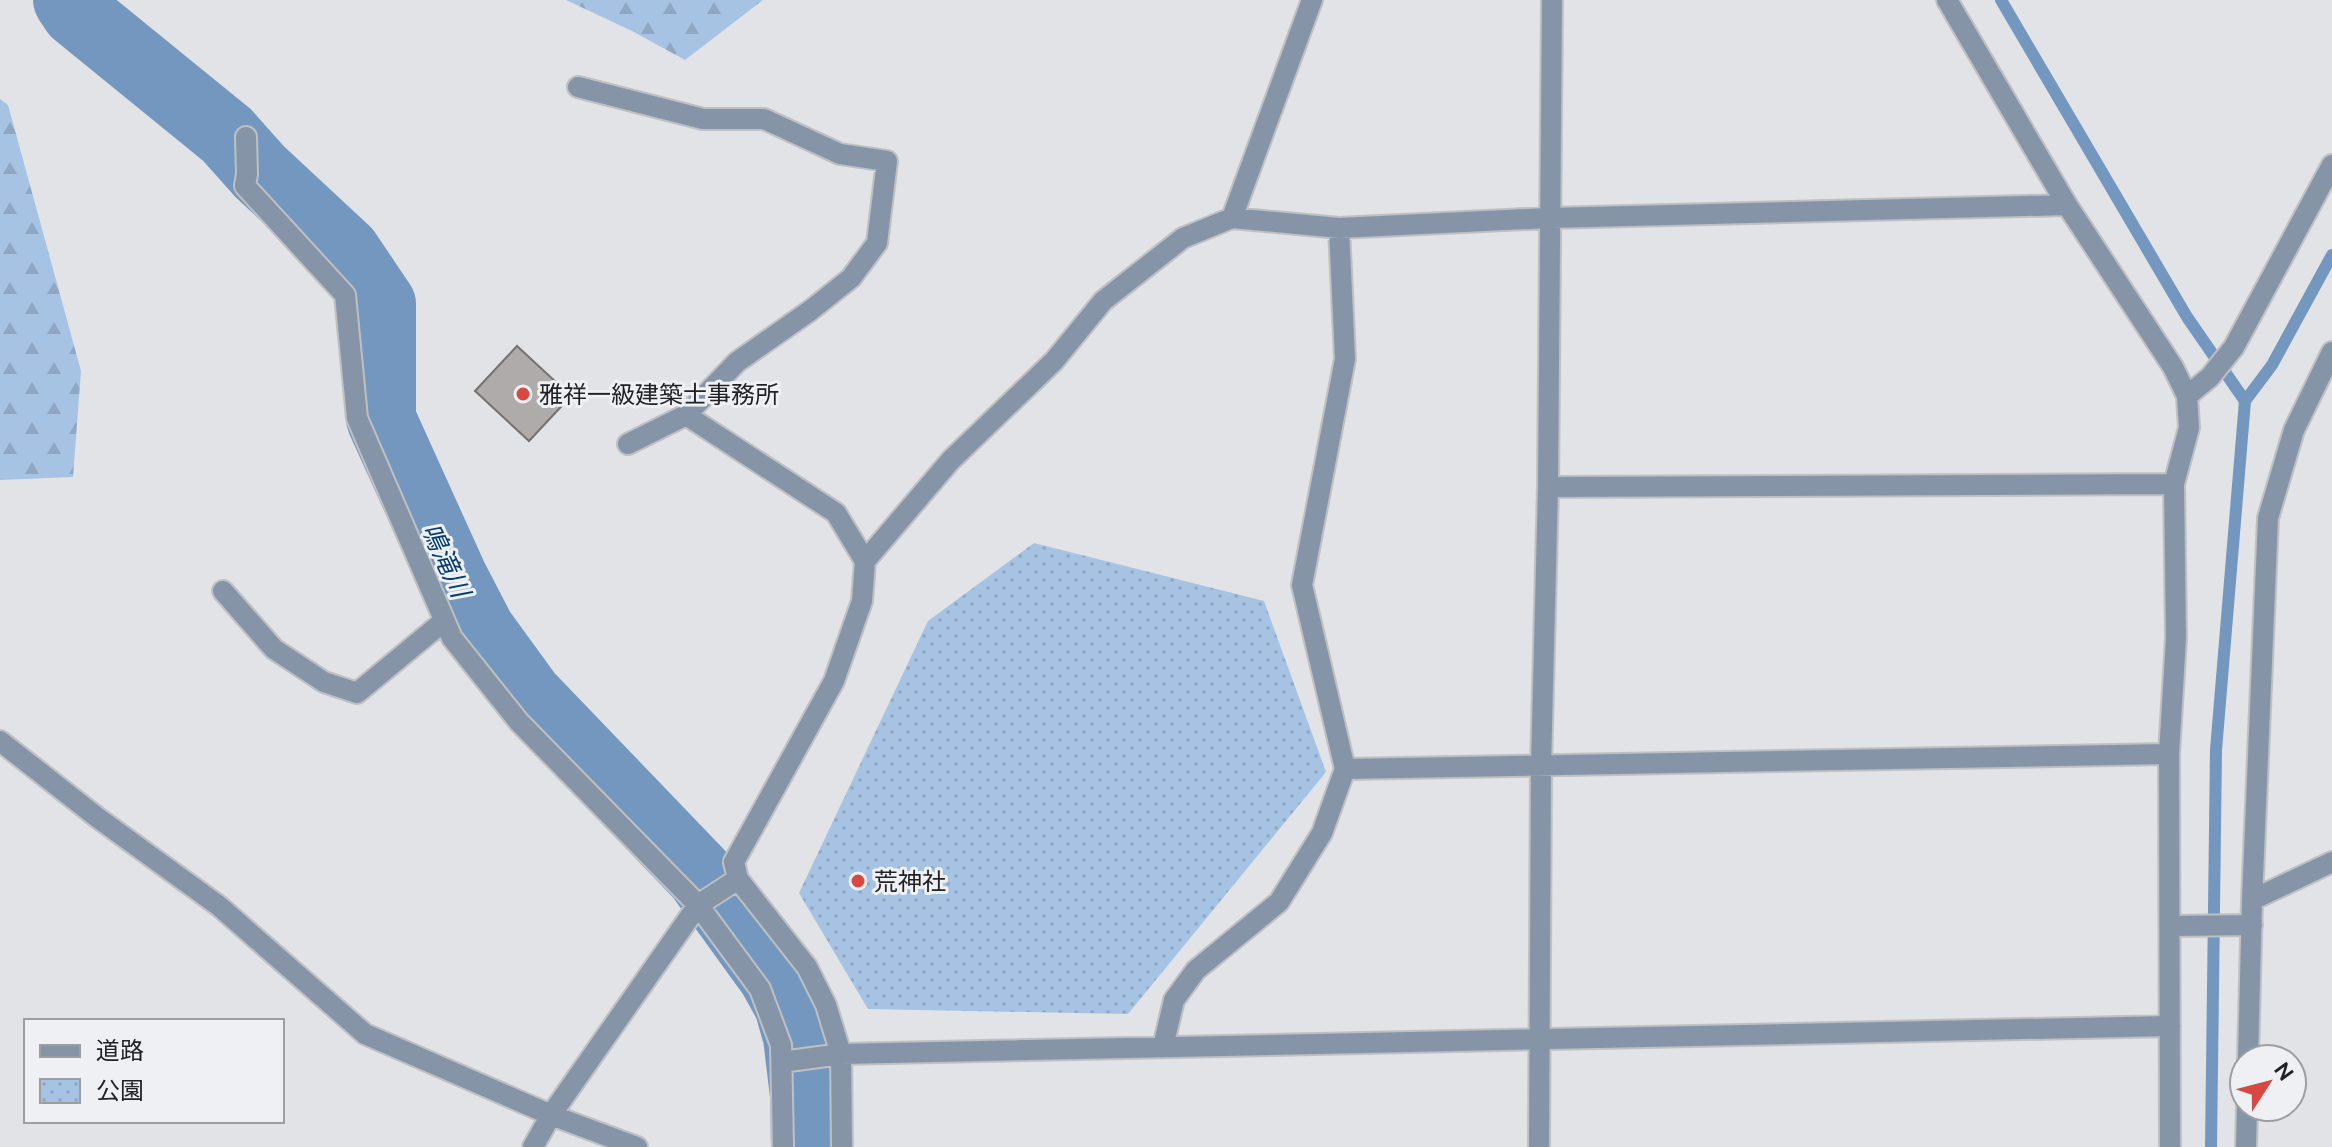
<svg xmlns="http://www.w3.org/2000/svg" width="2332" height="1147" font-family="Ubuntu,'Noto Sans JP',sans-serif">
	<style>
		.forest { fill: url(#forest-firs) }
		.park { fill: url(#park-dots) }
		.lines { fill: none; stroke-linecap: round; stroke-linejoin: round }
		.stream { stroke: #7397bf; stroke-width: 12 }
		.river { stroke: #7397bf; stroke-width: 70 }
		.building { fill: #afabab; stroke: #747170; stroke-width: 2 }
		.minor-casing { stroke: #bec0c3; stroke-width: 24 }
		.minor { stroke: #8595a7; stroke-width: 20 }
		.poi-dot { fill: #d64841; stroke: #eef0f3; stroke-width: 3 }
		.labels { text-anchor: middle; dominant-baseline: central; stroke-width: 6; stroke-linejoin: round; paint-order: stroke }
		.poi-label { font-size: 24px; fill: #212223; stroke: #eef0f3; text-anchor: start }
		.water-label { font-size: 26px; font-style: italic; fill: #043d6f; stroke: #eef0f3 }
	</style>
	<defs>
		<pattern id="forest-firs" width="22" height="20" patternUnits="userSpaceOnUse" patternTransform="scale(2)"><rect width="22" height="20" fill="#a6c3e3"/><path d="M5 1l3.5 6h-7zM16 11l3.5 6h-7z" fill="#8fa7c2"/></pattern>
		<pattern id="park-dots" width="8" height="8" patternUnits="userSpaceOnUse" patternTransform="scale(2)"><rect width="8" height="8" fill="#a6c3e3"/><path d="M2 2h.1M6 6h.1" fill="none" stroke="#8fa7c2" stroke-width="1.8" stroke-linecap="round"/></pattern>
	</defs>
	<rect width="100%" height="100%" fill="#e1e3e6"/>
	<!-- forest -->
	<path class="forest" d="M 566,0 L 763,0 L 685,60 L 632,31 Z
		M 0,99 L 8,105 L 81,371 L 73,477 L 0,480 Z"/>
	<!-- park -->
	<path class="park" d="M 1034,543 L 1264,601 L 1326,772 L 1128,1014 L 868,1009 L 799,893 L 928,621 Z"/>
	<g class="lines">
		<!-- stream -->
		<path class="stream" d="M 2001,0 L 2187,317 L 2245,401 L 2216,750 L 2211,1147
			M 2245,401 L 2272,365 L 2332,255"/>
		<!-- river -->
		<path class="river" d="M 68,0 L 76,12 L 227,135 L 260,172 L 346,252 L 381,304 L 381,419 L 453,578 L 480,630 L 528,696 L 700,875 L 773,976 L 789,1005 L 798,1037 L 805,1095 L 806,1147"/>
	</g>
	<!-- building -->
	<path class="building" d="M 517,346 L 571,396 L 529,441 L 475,391 Z"/>
	<g class="lines">
		<!-- minor casing -->
		<g class="minor-casing">
			<path id="minor" d="M 1947,0 L 2067,205 L 2173,367 L 2187,396 L 2189,428 L 2174,484 L 2176,638 L 2169,754 L 2170,1147
				M 578,87 L 703,119 L 764,119 L 840,154 L 887,161 L 877,243 L 851,278 L 811,310 L 737,362 L 686,415 L 628,444
				M 246,137 L 247,174 L 245,186 L 345,295 L 357,418 L 452,638 L 519,722 L 698,905 L 760,989 L 781,1045 L 783,1147
				M 1232,218 L 1312,0
				M 2187,396 L 2210,377 L 2234,347 L 2332,165
				M 686,415 L 836,513 L 865,561
				M 1548,487 L 2174,484
				M 223,591 L 274,649 L 324,682 L 357,693 L 444,621
				M 0,741 L 98,818 L 219,906 L 365,1034 L 551,1115 L 637,1147
				M 1345,769 L 2169,754
				M 2252,900 L 2332,862
				M 2170,926 L 2252,925
				M 1163,1047 L 1174,1000 L 1196,970 L 1279,902 L 1322,833 L 1345,769 L 1302,585 L 1345,359 L 1339,228
				M 2248,1059 L 2252,900 L 2268,518 L 2294,430 L 2332,352
				M 782,1062 L 841,1054 L 2170,1026
				M 533,1147 L 551,1115 L 698,905 L 738,879
				M 842,1147 L 841,1054 L 826,1005 L 807,967 L 738,879 L 734,862 L 834,681 L 862,601 L 865,561 L 951,460 L 1054,361 L 1103,301 L 1183,238 L 1232,218 L 1339,228 L 1549,218 L 2067,205
				M 1539,1147 L 1541,766 L 1548,487 L 1552,0
				M 2246,1147 L 2247,1107"/>
		</g>
		<!-- minor -->
		<use href="#minor" class="minor"/>
	</g>
	<!-- markers -->
	<g class="poi-dot">
		<circle cx="523" cy="394" r="8"/>
		<circle cx="858" cy="881" r="8"/>
	</g>
	<g class="labels">
		<!-- poi labels -->
		<g class="poi-label">
			<text x="539" y="394">雅祥一級建築士事務所</text>
			<text x="874" y="881">荒神社</text>
		</g>
		<!-- water labels -->
		<g class="water-label">
			<text transform="translate(446 560) rotate(65)">鳴滝川</text>
		</g>
	</g>
	<!-- legend -->
	<rect x="24" y="1019" width="260" height="104" fill="#eef0f3" stroke="#9c9ea0" stroke-width="2"/>
	<rect x="40" y="1045" width="40" height="12" fill="#8595a7" stroke="#9c9ea0" stroke-width="2"/>
	<text x="96" y="1059" font-size="24" fill="#212223">道路</text>
	<rect x="40" y="1079" width="40" height="24" fill="url(#park-dots)" stroke="#9c9ea0" stroke-width="2"/>
	<text x="96" y="1099" font-size="24" fill="#212223">公園</text>
	<!-- north arrow -->
	<g transform="translate(2268 1083) rotate(54)"><circle r="38" fill="#eef0f3" stroke="#9c9ea0" stroke-width="2"/>
	<path d="M0-6L14 30L0 20L-14 30Z" fill="#d64841"/>
	<text y="-12" font-size="22" font-weight="bold" text-anchor="middle" fill="#212223">N</text>
	</g>
</svg>
